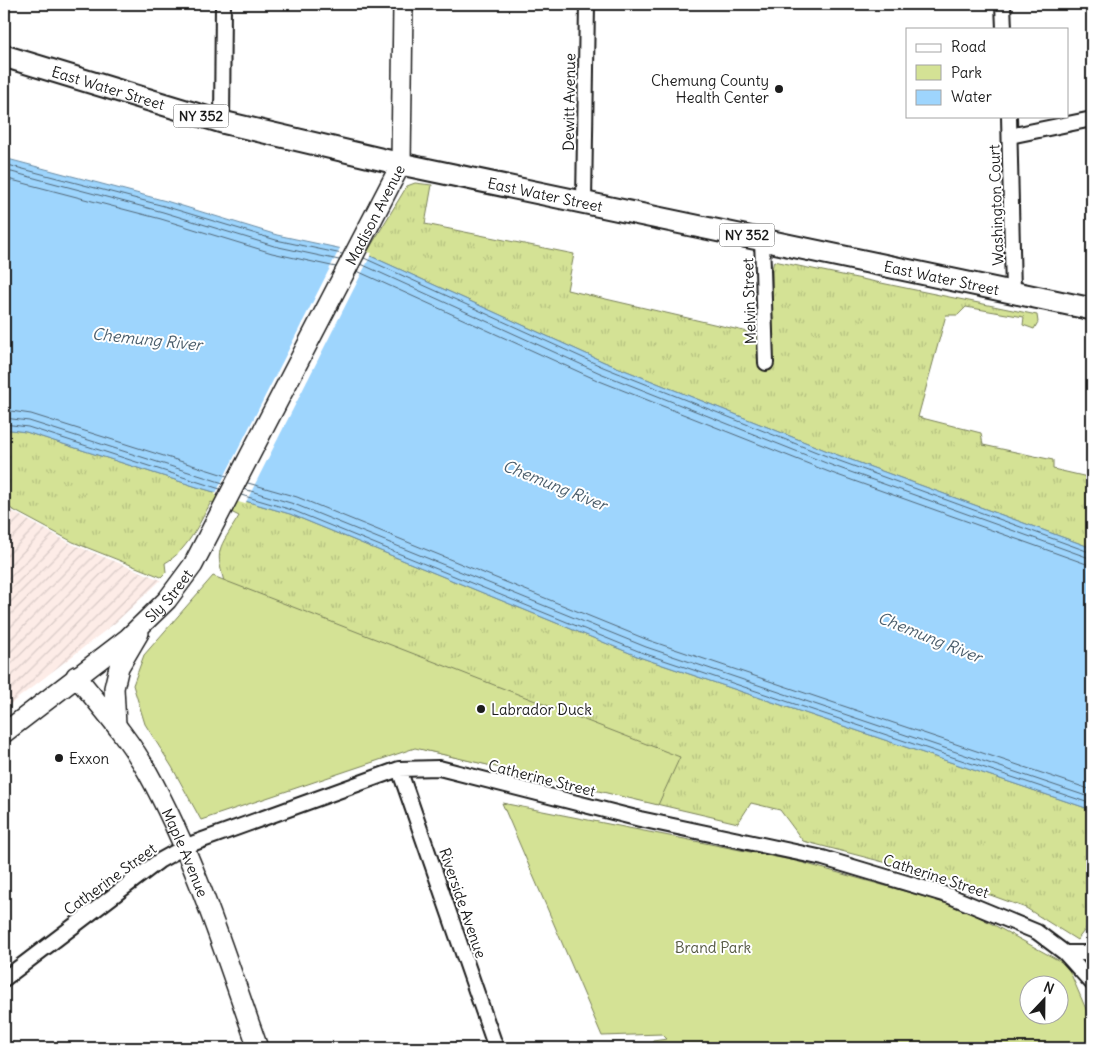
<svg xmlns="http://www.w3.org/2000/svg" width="1096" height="1052" font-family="Delius,sans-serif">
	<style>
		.industrial { fill: url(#industrial-furrows) }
		.grass { fill: url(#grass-tufts); stroke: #787f58 }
		.park { fill: #d4e295; stroke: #787f58; fill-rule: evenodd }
		.water { fill: #9ed5fd; stroke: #6a8ba3 }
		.pier { fill: #fff }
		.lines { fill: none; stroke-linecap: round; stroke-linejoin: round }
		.shore { stroke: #506676; stroke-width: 1 }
		.minor-casing { stroke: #1c1c1c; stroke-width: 18 }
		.secondary-casing { stroke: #1c1c1c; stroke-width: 22 }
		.primary-casing { stroke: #1c1c1c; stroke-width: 25 }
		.minor { stroke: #fff; stroke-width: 14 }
		.secondary { stroke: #fff; stroke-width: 19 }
		.primary { stroke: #fff; stroke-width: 21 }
		.poi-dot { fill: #1c1c1c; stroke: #fff; stroke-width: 2 }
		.labels { text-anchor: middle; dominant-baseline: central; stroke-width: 4; stroke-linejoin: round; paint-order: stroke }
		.shield { fill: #fff; stroke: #606060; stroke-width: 1 }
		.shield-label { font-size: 14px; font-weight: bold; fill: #1c1c1c }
		.poi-label { font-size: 15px; fill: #1c1c1c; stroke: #fff; text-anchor: start }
		.street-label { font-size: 15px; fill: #1c1c1c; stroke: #fff }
		.park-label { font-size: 15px; fill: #535740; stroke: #fff }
		.water-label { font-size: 16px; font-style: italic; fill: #4a5d6b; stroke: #fff }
	</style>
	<defs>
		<pattern id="industrial-furrows" width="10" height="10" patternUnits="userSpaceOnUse" patternTransform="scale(1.25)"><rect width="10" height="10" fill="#fdece7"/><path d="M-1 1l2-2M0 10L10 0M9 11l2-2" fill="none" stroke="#d8cac6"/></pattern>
		<pattern id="grass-tufts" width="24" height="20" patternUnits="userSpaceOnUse" patternTransform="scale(1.25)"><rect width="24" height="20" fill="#d4e295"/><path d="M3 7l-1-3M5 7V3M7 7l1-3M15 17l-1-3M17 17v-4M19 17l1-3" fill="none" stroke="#b5c180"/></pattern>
	</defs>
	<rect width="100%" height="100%" fill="#fff"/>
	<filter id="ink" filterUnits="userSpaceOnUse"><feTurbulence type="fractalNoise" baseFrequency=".02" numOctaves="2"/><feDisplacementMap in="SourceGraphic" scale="10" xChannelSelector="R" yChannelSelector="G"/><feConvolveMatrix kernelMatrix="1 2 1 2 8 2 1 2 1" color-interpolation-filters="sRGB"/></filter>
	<g filter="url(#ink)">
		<!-- industrial -->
		<path class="industrial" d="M 4,507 L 72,544 L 161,580 L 115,623 L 4,709 Z"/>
		<!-- grass -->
		<path class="grass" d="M 415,183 L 432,185 L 425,224 L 574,254 L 567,290 L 761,335 L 761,362 L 773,360 L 772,269 L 774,261 L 1037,315 L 1038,322 L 1034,329 L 1023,325 L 1024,317 L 966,307 L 958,315 L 946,315 L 918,417 L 981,433 L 983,445 L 1053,460 L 1053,469 L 1092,478 L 1092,548 L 835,454 L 604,362 L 366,254 L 407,186 Z
			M 4,429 L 26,432 L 197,487 L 290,514 L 642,658 L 1092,810 L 1092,929 L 1087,927 L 1077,940 L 1026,908 L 941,877 L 803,841 L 780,810 L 751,803 L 738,823 L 424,750 L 226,588 C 214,548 218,551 239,516 L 211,502 C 199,524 187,551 165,563 L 166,572 L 161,577 L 73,542 L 4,505 Z"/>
		<!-- park -->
		<path class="park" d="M 213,576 L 680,757 L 658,805 L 415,748 L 201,820 L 172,767 L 145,724 L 133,685 L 144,655 Z
			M 502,803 L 796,861 L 961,907 L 1067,965 L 1092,1023 L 1092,1048 L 648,1048 L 653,1041 L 667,1039 L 662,1034 L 602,1036 ZM 1028,984 L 1058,984 L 1058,1014 L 1028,1014 Z"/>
		<!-- water -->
		<path class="water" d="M 4,158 L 166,201 L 277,235 L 366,254 L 604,362 L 835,454 L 1092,548 L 1092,810 L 642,658 L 290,514 L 197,487 L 26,432 L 4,429 Z"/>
		<!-- pier -->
		<path class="pier" d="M 341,246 L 372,253 L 245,504 L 215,495 Z"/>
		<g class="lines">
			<!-- shore -->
			<path class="shore" d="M 4,164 L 164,206 L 276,240 L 342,254
				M 4,170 L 163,212 L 274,246 L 339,260
				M 4,178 L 161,219 L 272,253 L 336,267
				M 364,258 L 603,367 L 834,459 L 1092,553
				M 361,264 L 600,373 L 831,465 L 1092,559
				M 357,271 L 597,380 L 829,472 L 1092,566
				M 4,410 L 31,414 L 227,476
				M 4,418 L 29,421 L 223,483
				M 4,424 L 28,427 L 220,489
				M 248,483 L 297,497 L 648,640 L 1092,790
				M 244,489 L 294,504 L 646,647 L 1092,798
				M 241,495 L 292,510 L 643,653 L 1092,804"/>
			<!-- minor casing -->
			<g class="minor-casing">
				<path id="minor" d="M 1003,4 L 1004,29
					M 1009,116 L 1013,292
					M 222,122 L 223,4
					M 1010,136 L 1092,119
					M 584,201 L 587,4
					M 762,239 L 766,363
					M 399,769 L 496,1048
					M 1065,953 L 1092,953
					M 4,979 L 159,861 L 186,846 L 399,769 L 439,768 L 640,819 L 823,858 L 950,896 L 1037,932 L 1065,953 L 1092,983"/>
			</g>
			<!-- secondary casing -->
			<g class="secondary-casing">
				<g id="secondary">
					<path id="s1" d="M 76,676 C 101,707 129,738 148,773 C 196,860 225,955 258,1048"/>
					<path d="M 116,725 L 114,688 L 119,667 L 139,633"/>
					<path id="s2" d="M 4,733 L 128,638 L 167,600 L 193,565 L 401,164 L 403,4"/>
				</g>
			</g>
			<!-- primary casing -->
			<g class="primary-casing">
				<g id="primary">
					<path id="s3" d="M 4,56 L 222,122 L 401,164 L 1092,309"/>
				</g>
			</g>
			<!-- minor -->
			<use href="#minor" class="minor"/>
			<!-- secondary -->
			<use href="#secondary" class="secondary"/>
			<!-- primary -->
			<use href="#primary" class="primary"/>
		</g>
	</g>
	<!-- markers -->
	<g class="poi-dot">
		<circle cx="779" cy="89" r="5"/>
		<circle cx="481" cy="709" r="5"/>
		<circle cx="59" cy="758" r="5"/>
	</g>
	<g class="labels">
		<!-- shield labels -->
		<g class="shield">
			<rect x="173.5" y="104.5" width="55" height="23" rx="4"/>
			<rect x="719.5" y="223.5" width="55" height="23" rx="4"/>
		</g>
		<g class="shield-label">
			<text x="201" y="116">NY 352</text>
			<text x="747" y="235">NY 352</text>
		</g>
		<!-- poi labels -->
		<g class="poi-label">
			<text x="769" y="80" text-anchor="end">Chemung County<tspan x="769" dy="17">Health Center</tspan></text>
			<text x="491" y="709">Labrador Duck</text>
			<text x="69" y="758">Exxon</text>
		</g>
		<!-- street labels -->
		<g class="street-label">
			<text stroke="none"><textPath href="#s3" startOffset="109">East Water Street</textPath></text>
			<text transform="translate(569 102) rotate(-89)">Dewitt Avenue</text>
			<text stroke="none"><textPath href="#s3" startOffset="559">East Water Street</textPath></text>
			<text transform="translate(996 205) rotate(-92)">Washington Court</text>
			<text stroke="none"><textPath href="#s2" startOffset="649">Madison Avenue</textPath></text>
			<text stroke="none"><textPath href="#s3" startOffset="964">East Water Street</textPath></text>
			<text transform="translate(749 301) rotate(-92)">Melvin Street</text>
			<text stroke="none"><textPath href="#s2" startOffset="215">Sly Street</textPath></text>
			<text transform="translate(542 778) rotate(14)">Catherine Street</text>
			<text stroke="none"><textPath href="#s1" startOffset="209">Maple Avenue</textPath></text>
			<text transform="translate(936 876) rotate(18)">Catherine Street</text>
			<text transform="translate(110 879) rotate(-36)">Catherine Street</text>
			<text transform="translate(463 903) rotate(71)">Riverside Avenue</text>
		</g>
		<!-- park labels -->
		<g class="park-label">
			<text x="713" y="947">Brand Park</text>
		</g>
		<!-- water labels -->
		<g class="water-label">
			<text transform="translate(147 339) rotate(6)">Chemung River</text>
			<text transform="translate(555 485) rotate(22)">Chemung River</text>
			<text transform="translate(930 637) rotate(22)">Chemung River</text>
		</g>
	</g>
	<!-- margin -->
	<rect width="1096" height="1052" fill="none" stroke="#fff" stroke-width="20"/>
	<rect x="10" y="10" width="1076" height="1032" fill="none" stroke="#1c1c1c" stroke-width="2" filter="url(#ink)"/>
	<!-- legend -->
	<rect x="906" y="28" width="162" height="90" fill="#ffffff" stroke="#a4a4a4"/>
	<rect x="916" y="44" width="25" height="8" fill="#ffffff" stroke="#a4a4a4"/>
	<text x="951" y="52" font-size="15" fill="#1c1c1c">Road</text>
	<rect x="916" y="65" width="25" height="15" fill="#d4e295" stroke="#a4a4a4"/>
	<text x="951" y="78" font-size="15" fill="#1c1c1c">Park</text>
	<rect x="916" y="90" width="25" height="15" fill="#9ed5fd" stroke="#a4a4a4"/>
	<text x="951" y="102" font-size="15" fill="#1c1c1c">Water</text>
	<!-- north arrow -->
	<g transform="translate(1044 1000) rotate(22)"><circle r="24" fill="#ffffff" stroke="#a4a4a4"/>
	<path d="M0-4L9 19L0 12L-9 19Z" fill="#1c1c1c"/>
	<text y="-8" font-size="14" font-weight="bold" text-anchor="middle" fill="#1c1c1c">N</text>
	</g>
</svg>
